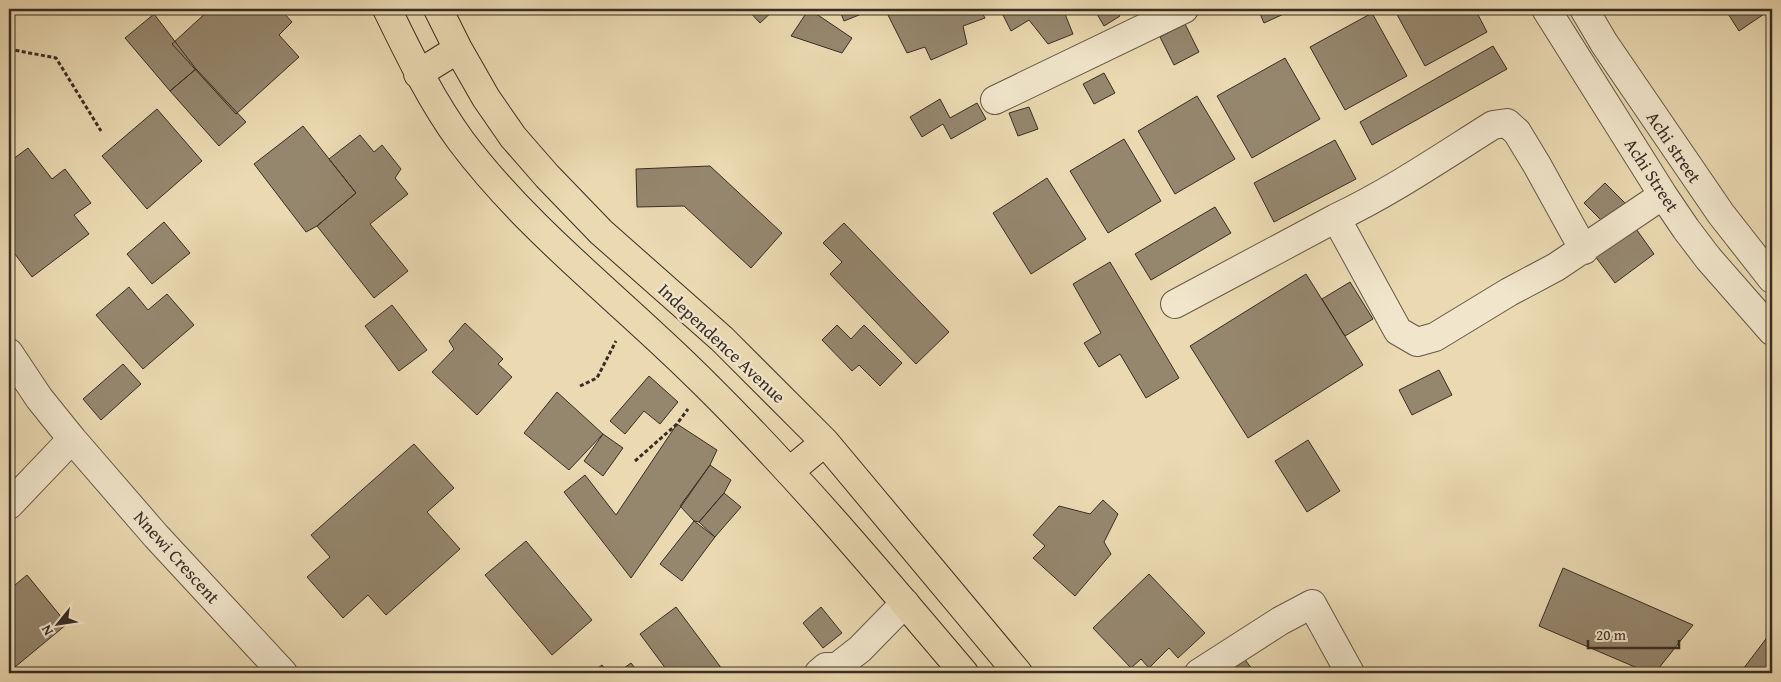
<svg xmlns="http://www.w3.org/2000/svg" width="1781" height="682" font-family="'Gentium Book Plus',serif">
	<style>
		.building { fill: #95876e; stroke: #382e25 }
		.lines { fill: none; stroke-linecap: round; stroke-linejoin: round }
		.minor-casing { stroke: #645948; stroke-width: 30 }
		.major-casing { stroke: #382e25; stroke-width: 30 }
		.path { stroke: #382e25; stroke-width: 3; stroke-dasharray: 4 2.5; stroke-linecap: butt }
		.minor { stroke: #f1e6cc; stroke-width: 28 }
		.major { stroke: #ead9b1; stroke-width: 28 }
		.labels { text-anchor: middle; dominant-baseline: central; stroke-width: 4.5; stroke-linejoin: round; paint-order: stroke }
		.street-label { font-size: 18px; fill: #382e25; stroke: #f1e6cc }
	</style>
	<rect width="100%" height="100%" fill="#ead9b1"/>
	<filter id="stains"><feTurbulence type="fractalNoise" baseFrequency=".004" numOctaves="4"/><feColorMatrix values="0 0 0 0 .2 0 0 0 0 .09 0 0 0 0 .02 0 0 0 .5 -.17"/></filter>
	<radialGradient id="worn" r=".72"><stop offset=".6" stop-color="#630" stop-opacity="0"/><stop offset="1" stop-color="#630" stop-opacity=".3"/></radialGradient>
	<!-- building -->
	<path class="building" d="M 210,9 L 280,9 L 292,22 L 279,35 L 299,57 L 236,114 L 172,44 Z
		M 747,9 L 775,9 L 760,23 Z
		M 809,9 L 852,38 L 842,53 L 791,36 Z
		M 839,9 L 874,9 L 844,21 Z
		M 885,9 L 980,9 L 985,18 L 963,26 L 967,44 L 931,60 L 925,47 L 907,53 Z
		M 1000,9 L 1063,9 L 1073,34 L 1048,44 L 1029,20 L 1011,31 Z
		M 1094,9 L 1115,9 L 1120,16 L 1104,26 Z
		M 1258,9 L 1286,9 L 1288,12 L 1264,23 Z
		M 1394,9 L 1475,9 L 1487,32 L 1425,66 Z
		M 1725,9 L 1772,9 L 1772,14 L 1770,10 L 1739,31 Z
		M 1372,13 L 1407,76 L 1345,110 L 1310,47 Z
		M 154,14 L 196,69 L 170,91 L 125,38 Z
		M 1185,24 L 1199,52 L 1174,65 L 1160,37 Z
		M 1493,46 L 1507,69 L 1372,145 L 1360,122 Z
		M 1285,58 L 1320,119 L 1252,158 L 1217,96 Z
		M 196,69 L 246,122 L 219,146 L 170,91 Z
		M 1104,73 L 1115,93 L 1094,104 L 1083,84 Z
		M 1197,96 L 1235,159 L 1175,194 L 1138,131 Z
		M 940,99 L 950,118 L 977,103 L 986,119 L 951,139 L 943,124 L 922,137 L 910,117 Z
		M 1029,107 L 1038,129 L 1018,136 L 1009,113 Z
		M 157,109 L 202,161 L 147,209 L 102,156 Z
		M 303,126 L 356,193 L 317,226 L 306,232 L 254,164 Z
		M 360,135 L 374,152 L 382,145 L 401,169 L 395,178 L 408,194 L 370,224 L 408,271 L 374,298 L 317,226 L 356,193 L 329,159 Z
		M 1124,139 L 1161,201 L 1108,233 L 1070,171 Z
		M 1335,140 L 1356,179 L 1274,222 L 1254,183 Z
		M 28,148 L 52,179 L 65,169 L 91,203 L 74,215 L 89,234 L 32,277 L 9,246 L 9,162 Z
		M 710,166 L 782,233 L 751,268 L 684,206 L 637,207 L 636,169 Z
		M 1047,178 L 1086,239 L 1031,274 L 993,213 Z
		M 1605,183 L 1628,206 L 1607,226 L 1584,203 Z
		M 1215,207 L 1231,233 L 1151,280 L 1135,254 Z
		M 164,222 L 190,253 L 152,284 L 127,254 Z
		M 844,223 L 949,332 L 916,364 L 830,274 L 842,262 L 823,243 Z
		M 1634,226 L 1654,254 L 1615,283 L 1595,256 Z
		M 1110,262 L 1179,378 L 1146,398 L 1120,354 L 1099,367 L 1084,343 L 1101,333 L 1073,284 Z
		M 1306,274 L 1363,365 L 1248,438 L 1190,346 Z
		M 1350,282 L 1373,319 L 1345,336 L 1322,299 Z
		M 129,287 L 148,310 L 167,294 L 194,325 L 143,369 L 96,315 Z
		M 392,305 L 427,350 L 399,371 L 365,326 Z
		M 465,323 L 503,359 L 498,364 L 512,377 L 477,415 L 432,372 L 454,349 L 449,341 Z
		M 837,325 L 851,339 L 864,325 L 902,363 L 880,386 L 859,365 L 852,371 L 822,340 Z
		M 123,364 L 141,384 L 101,420 L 83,399 Z
		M 1439,370 L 1452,395 L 1412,415 L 1399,390 Z
		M 649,376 L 678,402 L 660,424 L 644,411 L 625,434 L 610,421 Z
		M 557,392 L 603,434 L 569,470 L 524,433 Z
		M 677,424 L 717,450 L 710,465 L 631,578 L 564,492 L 585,475 L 616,515 Z
		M 603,434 L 623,448 L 603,476 L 584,461 Z
		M 1308,440 L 1340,491 L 1307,512 L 1275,461 Z
		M 414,444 L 454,488 L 427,512 L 460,549 L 386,615 L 368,595 L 343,618 L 307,577 L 330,557 L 311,535 Z
		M 710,465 L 731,480 L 724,493 L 699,522 L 694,521 L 680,506 Z
		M 724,493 L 741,507 L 715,537 L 699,522 Z
		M 1103,500 L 1118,514 L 1104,542 L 1111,554 L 1075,596 L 1033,558 L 1045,546 L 1033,535 L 1059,506 L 1090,514 Z
		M 694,521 L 715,537 L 682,581 L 660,564 Z
		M 526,541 L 592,620 L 552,655 L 485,575 Z
		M 1563,568 L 1693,625 L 1655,673 L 1649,673 L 1539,626 Z
		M 1149,574 L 1205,633 L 1178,658 L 1169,648 L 1149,668 L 1141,659 L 1131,668 L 1093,628 Z
		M 27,575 L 67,624 L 9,672 L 9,590 Z
		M 676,607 L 725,673 L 669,673 L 640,634 Z
		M 821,607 L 842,633 L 823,648 L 803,623 Z
		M 1772,631 L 1772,673 L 1740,673 Z
		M 1240,653 L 1255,673 L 1214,673 Z
		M 631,663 L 639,673 L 617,673 Z
		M 602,665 L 608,673 L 591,673 Z"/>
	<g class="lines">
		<!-- minor casing -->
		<g class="minor-casing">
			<path id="minor" d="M 1546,9 L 1663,195 L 1686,229 L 1708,258 L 1772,331
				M 1584,9 L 1604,43 L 1721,214 L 1772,279
				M 995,100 L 1184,9
				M 1336,218 C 1391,192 1442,157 1493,125 L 1507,123 L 1517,132 L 1537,165 L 1584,250
				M 1175,304 L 1336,218 L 1398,331 L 1417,342 L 1435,337 L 1509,292 L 1556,267 L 1663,195
				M 9,353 L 39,398 L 72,439 L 9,505
				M 72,439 L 156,536 L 283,673
				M 819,673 L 826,667 L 837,667 L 860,649 L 905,603
				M 1199,673 L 1280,621 L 1312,604 L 1350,673"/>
		</g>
		<!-- major casing -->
		<g class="major-casing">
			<path id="major" d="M 387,9 C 409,54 431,100 461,141 C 531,234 625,303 706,385 C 798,476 881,575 964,673
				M 438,9 L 458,49 L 486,98 L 513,137 L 547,176 L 601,232 L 722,339 L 825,442 L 1018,673
				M 418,74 L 458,49
				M 790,471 L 825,442"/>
		</g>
		<!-- path -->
		<path class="path" d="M 9,49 L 56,58 L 101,131
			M 580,386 L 597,378 L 616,341
			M 635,461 L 677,424 L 688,409"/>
		<!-- minor -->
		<use href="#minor" class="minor"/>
		<!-- major -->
		<use href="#major" class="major"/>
	</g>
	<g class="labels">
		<!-- street labels -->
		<g class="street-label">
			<text transform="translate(1674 147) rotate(56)">Achi street</text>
			<text transform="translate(1652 175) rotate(57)">Achi Street</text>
			<text transform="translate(722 343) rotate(43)">Independence Avenue</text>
			<text transform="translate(177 557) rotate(48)">Nnewi Crescent</text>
		</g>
	</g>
	<!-- margin -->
	<rect width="1781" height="682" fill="none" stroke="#ead9b1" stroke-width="30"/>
	<rect x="10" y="10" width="1761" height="662" fill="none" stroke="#382e25" stroke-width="2.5"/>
	<rect x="15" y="15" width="1751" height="652" fill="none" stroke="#382e25"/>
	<!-- north arrow -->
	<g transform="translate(58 624) rotate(240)" stroke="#f1e6cc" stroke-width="4" paint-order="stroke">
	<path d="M0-4L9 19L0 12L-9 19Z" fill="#382e25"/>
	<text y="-8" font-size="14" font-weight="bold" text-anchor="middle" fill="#382e25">N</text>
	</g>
	<!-- scale -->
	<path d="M1588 640v8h91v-8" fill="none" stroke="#382e25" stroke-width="2.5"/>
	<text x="1596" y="640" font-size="15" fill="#382e25" stroke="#f1e6cc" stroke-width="4" paint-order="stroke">20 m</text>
	<rect width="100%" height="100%" filter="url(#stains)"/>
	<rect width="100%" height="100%" fill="url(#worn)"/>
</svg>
